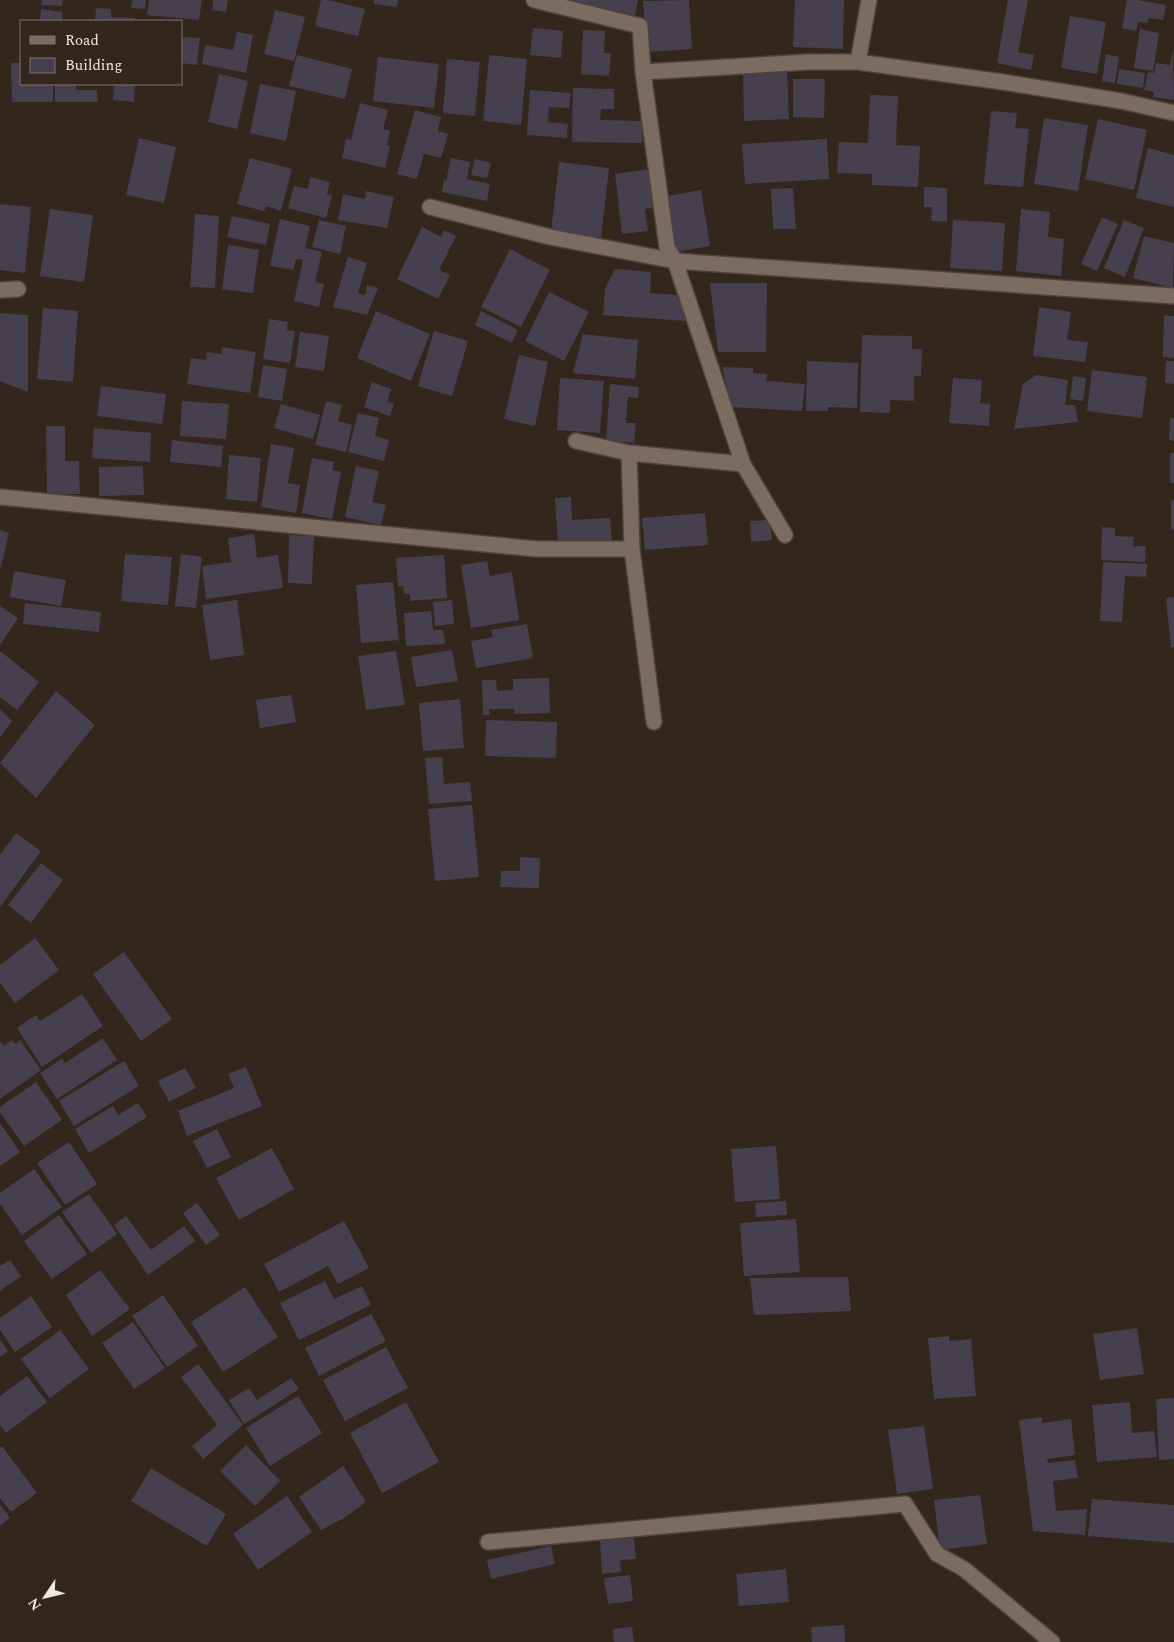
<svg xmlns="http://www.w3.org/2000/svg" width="1174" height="1642" font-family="Spectral,serif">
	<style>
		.building { fill: #46404e }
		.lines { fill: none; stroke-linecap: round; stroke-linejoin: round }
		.minor-casing { stroke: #4e433c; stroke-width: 18 }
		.minor { stroke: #7b6b61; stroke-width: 15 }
	</style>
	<rect width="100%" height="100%" fill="#33261d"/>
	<!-- building -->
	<path class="building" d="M 42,0 L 63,0 L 62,6 L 42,5 Z
		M 132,0 L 146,0 L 145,9 L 131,8 Z
		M 149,0 L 202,0 L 199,20 L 147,15 Z
		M 213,0 L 228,0 L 226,12 L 212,10 Z
		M 321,0 L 328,0 L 365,9 L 358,36 L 315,26 Z
		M 374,0 L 398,0 L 397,7 L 374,4 Z
		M 572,0 L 638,0 L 634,19 L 571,5 Z
		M 689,0 L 692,49 L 647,52 L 643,1 Z
		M 795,0 L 844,0 L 843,49 L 793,47 Z
		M 1008,0 L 1028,0 L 1018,52 L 1034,55 L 1031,70 L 997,63 Z
		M 1127,0 L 1138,0 L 1166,5 L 1163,20 L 1148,18 L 1148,23 L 1138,22 L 1136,31 L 1122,28 Z
		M 96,8 L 111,9 L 111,17 L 135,18 L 135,21 L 95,21 Z
		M 41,9 L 62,12 L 62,21 L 40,21 Z
		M 275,10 L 305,17 L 294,61 L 264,54 Z
		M 1070,16 L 1106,22 L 1097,74 L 1061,68 Z
		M 533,28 L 563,31 L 561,58 L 530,55 Z
		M 1140,29 L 1159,33 L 1153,71 L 1134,68 Z
		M 583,30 L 605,31 L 604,53 L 611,53 L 609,76 L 581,74 Z
		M 237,32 L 253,35 L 246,73 L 202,64 L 205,45 L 233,50 Z
		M 181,37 L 200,38 L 197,65 L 181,63 Z
		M 1173,49 L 1174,100 L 1153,97 L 1154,92 L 1144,90 L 1148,72 L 1154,73 L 1156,63 L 1170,65 Z
		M 1106,54 L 1119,57 L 1115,83 L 1102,81 Z
		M 297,55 L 352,69 L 345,99 L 289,86 Z
		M 489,55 L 527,59 L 521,125 L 483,121 Z
		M 378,57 L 439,64 L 434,108 L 373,101 Z
		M 447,59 L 480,62 L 475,116 L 443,113 Z
		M 11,63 L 21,63 L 21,84 L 53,84 L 53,102 L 12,102 Z
		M 1119,69 L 1145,73 L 1143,88 L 1117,84 Z
		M 743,71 L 787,71 L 789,119 L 744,121 Z
		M 219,74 L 248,81 L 237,129 L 208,122 Z
		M 793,79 L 825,79 L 824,118 L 793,117 Z
		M 55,84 L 76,84 L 76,90 L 97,90 L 98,102 L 55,102 Z
		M 114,84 L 135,84 L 134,102 L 113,100 Z
		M 260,84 L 296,91 L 286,141 L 250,133 Z
		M 573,88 L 614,89 L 614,109 L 601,109 L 600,120 L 642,121 L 642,143 L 572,142 Z
		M 530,90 L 571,93 L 569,108 L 549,107 L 548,122 L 568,124 L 567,138 L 527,135 Z
		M 870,95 L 898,96 L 896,145 L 920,146 L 918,187 L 872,185 L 872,174 L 837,173 L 839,142 L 868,143 Z
		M 360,103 L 388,110 L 383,129 L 390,131 L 387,145 L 390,146 L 385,168 L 342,158 L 346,139 L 351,140 Z
		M 415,110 L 441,117 L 438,131 L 448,134 L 441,158 L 424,154 L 417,179 L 397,174 Z
		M 991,111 L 1017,113 L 1015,128 L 1029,129 L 1023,187 L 984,184 Z
		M 1044,118 L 1088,125 L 1078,191 L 1034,184 Z
		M 1098,119 L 1147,130 L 1134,190 L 1085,179 Z
		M 139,138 L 176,147 L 164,203 L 126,195 Z
		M 827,139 L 829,179 L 745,184 L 742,144 Z
		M 1148,148 L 1174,155 L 1174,207 L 1136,198 Z
		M 250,158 L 292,169 L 281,211 L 266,206 L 264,211 L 237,204 Z
		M 451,158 L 470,162 L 467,179 L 490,184 L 487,201 L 442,192 L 444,180 L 446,181 Z
		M 475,159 L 491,163 L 487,178 L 471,175 Z
		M 559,162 L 609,168 L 601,238 L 551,233 Z
		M 651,169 L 656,207 L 645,209 L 648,231 L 622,234 L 615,174 Z
		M 310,177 L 330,182 L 327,194 L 332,195 L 326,218 L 288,208 L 294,186 L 308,189 Z
		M 924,187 L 947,188 L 947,222 L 931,221 L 932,207 L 924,207 Z
		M 793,188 L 796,229 L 773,229 L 771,189 Z
		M 701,190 L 710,246 L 676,252 L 667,196 Z
		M 366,191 L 394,197 L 387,228 L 338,220 L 343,194 L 365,199 Z
		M 0,204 L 31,207 L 25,273 L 0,270 Z
		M 50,209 L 93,215 L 84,282 L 40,276 Z
		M 1021,209 L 1050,212 L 1048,237 L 1064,239 L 1061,276 L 1016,271 Z
		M 195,214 L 219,216 L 215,288 L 190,287 Z
		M 232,216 L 270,224 L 266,245 L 227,237 Z
		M 1102,217 L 1118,224 L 1097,271 L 1081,264 Z
		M 280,219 L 310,226 L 305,248 L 322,252 L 315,282 L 324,284 L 319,307 L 294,301 L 303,260 L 296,259 L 293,270 L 270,266 Z
		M 319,220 L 346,226 L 340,254 L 312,247 Z
		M 953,220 L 1005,223 L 1002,271 L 950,268 Z
		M 1124,220 L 1144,228 L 1125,277 L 1104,268 Z
		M 422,227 L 441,237 L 444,230 L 456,236 L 439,270 L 450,275 L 438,299 L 397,279 Z
		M 1144,236 L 1174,243 L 1173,288 L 1133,278 Z
		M 228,245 L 259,250 L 253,293 L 222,289 Z
		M 510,249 L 550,270 L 521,327 L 481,307 Z
		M 348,257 L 367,263 L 358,293 L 365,295 L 367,285 L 378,288 L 367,315 L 333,307 Z
		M 615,269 L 651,272 L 650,293 L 678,295 L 686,310 L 686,321 L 603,315 L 605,289 Z
		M 710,283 L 767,283 L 766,352 L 718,352 Z
		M 549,292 L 589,312 L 564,361 L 525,341 Z
		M 1039,307 L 1071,312 L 1067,340 L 1088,342 L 1085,362 L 1033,356 Z
		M 43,308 L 78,311 L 73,382 L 37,379 Z
		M 376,311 L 430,334 L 411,381 L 357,358 Z
		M 481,311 L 518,330 L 512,343 L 475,325 Z
		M 0,313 L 28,315 L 28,392 L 0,381 Z
		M 1164,315 L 1174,316 L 1174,358 L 1163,357 Z
		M 269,319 L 288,322 L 287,330 L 295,331 L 290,363 L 263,359 Z
		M 434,331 L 468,341 L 452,396 L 418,386 Z
		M 300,332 L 329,336 L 324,371 L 295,367 Z
		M 583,334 L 638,340 L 635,379 L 573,373 Z
		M 862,335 L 912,336 L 912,349 L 922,349 L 921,376 L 914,376 L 914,401 L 890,400 L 890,413 L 860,412 Z
		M 222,347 L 256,352 L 250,393 L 187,384 L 191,358 L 206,360 L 207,352 L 221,354 Z
		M 519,355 L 548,362 L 535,426 L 504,419 Z
		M 807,361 L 858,363 L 857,408 L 828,407 L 828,411 L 806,411 Z
		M 1166,361 L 1174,361 L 1174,384 L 1165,383 Z
		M 263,365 L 287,369 L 282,401 L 258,397 Z
		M 722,367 L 753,368 L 753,373 L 767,374 L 766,381 L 805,384 L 802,411 L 731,407 Z
		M 1092,370 L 1147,377 L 1142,418 L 1087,411 Z
		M 1036,375 L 1068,380 L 1065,405 L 1075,405 L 1078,422 L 1014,429 L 1023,384 Z
		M 1073,376 L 1086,378 L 1083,401 L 1070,399 Z
		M 560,378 L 604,381 L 600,433 L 557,430 Z
		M 953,378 L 982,380 L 980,403 L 990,404 L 989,426 L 949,423 Z
		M 372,382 L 391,389 L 387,401 L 394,404 L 390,416 L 364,407 Z
		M 610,384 L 639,387 L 638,398 L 628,397 L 626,423 L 636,423 L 634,443 L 606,440 Z
		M 101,386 L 166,394 L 162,424 L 97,416 Z
		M 182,401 L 229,404 L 226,439 L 180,436 Z
		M 326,401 L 342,405 L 338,421 L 352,425 L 346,452 L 315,445 Z
		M 281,404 L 320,415 L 313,439 L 274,428 Z
		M 358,413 L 379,418 L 375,436 L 389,440 L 384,461 L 348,452 Z
		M 1170,418 L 1174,418 L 1174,441 L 1169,440 Z
		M 46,426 L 65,426 L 65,461 L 79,461 L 80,494 L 47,494 Z
		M 94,428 L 151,433 L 150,462 L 92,458 Z
		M 172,440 L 223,446 L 221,467 L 170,462 Z
		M 271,444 L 294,448 L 288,483 L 300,485 L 296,513 L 261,507 Z
		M 1170,453 L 1174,453 L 1174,483 L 1170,483 Z
		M 229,455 L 261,458 L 257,502 L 226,499 Z
		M 312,458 L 334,462 L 332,470 L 341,472 L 332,519 L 302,513 Z
		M 143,466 L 144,495 L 99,496 L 99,467 Z
		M 356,466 L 379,471 L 372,502 L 386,505 L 381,525 L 345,517 Z
		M 571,497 L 572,520 L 610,518 L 612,542 L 558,545 L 555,498 Z
		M 1171,500 L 1174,500 L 1174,530 L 1171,529 Z
		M 705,513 L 708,545 L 645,550 L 642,518 Z
		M 770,520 L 772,540 L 751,542 L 750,521 Z
		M 1102,527 L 1115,528 L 1115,536 L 1134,537 L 1133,546 L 1146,546 L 1145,562 L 1101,560 Z
		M 0,530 L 9,533 L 1,567 L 0,567 Z
		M 254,534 L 257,558 L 278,555 L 283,588 L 206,599 L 202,566 L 231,562 L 228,538 Z
		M 289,535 L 314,536 L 312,584 L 288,583 Z
		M 125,554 L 172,557 L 168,605 L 121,601 Z
		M 181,554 L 202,557 L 196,608 L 175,606 Z
		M 444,555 L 447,598 L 410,601 L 410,594 L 404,594 L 403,586 L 398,586 L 396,558 Z
		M 487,561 L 490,576 L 512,572 L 519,620 L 471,628 L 461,565 Z
		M 1103,562 L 1147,564 L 1146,577 L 1125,576 L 1122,622 L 1100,621 Z
		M 14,571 L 66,580 L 61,606 L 10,597 Z
		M 393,582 L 399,640 L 361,643 L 356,585 Z
		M 1174,597 L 1174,647 L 1171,648 L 1166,598 Z
		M 237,600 L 244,655 L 210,660 L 202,605 Z
		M 452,600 L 454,624 L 435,626 L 433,602 Z
		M 25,603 L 101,612 L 99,632 L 23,624 Z
		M 0,606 L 18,618 L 0,645 Z
		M 431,611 L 433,630 L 443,630 L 445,644 L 406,646 L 404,613 Z
		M 527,624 L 533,658 L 476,668 L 471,641 L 493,637 L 491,630 Z
		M 452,650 L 458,681 L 416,687 L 411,657 Z
		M 0,651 L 39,682 L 17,710 L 0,697 Z
		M 396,651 L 405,705 L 366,710 L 358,656 Z
		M 549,678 L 550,713 L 514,714 L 514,709 L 489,709 L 490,715 L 483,715 L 482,680 L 496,680 L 497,691 L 513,690 L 513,679 Z
		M 56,691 L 95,725 L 36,798 L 0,763 Z
		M 291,695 L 296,722 L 260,728 L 256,700 Z
		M 460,699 L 464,748 L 423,751 L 419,703 Z
		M 0,709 L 12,721 L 0,737 Z
		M 486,720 L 557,722 L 556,758 L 485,756 Z
		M 442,757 L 444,784 L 470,782 L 472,801 L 429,804 L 425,758 Z
		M 472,805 L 479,877 L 435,881 L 428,809 Z
		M 16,833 L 41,851 L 0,907 L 0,855 Z
		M 520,857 L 540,858 L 539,888 L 500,887 L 501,871 L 520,871 Z
		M 41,863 L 63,880 L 31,923 L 8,905 Z
		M 35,938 L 59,970 L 15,1003 L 0,983 L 0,965 Z
		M 124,952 L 172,1019 L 141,1041 L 93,974 Z
		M 82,994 L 103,1026 L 42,1067 L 17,1028 L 36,1015 L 40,1021 L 47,1017 Z
		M 103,1038 L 117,1060 L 57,1099 L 40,1073 L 62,1059 L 65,1063 Z
		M 12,1040 L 15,1044 L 20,1040 L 41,1070 L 0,1099 L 0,1041 L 4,1046 Z
		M 124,1061 L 139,1086 L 74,1126 L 59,1101 Z
		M 246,1067 L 262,1106 L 187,1136 L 178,1111 L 234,1088 L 228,1074 Z
		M 185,1068 L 196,1088 L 169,1102 L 158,1081 Z
		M 36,1082 L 62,1120 L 24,1146 L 0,1112 L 0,1107 Z
		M 138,1103 L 147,1117 L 89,1153 L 75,1129 L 113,1106 L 118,1115 Z
		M 0,1123 L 20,1152 L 0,1166 Z
		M 217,1129 L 231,1157 L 207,1168 L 193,1141 Z
		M 69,1142 L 97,1184 L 65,1205 L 37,1163 Z
		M 776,1146 L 780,1199 L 735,1202 L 731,1149 Z
		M 272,1148 L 294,1189 L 239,1220 L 216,1178 Z
		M 34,1169 L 62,1207 L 22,1235 L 0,1204 L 0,1193 Z
		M 89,1194 L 117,1234 L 91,1253 L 62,1212 Z
		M 786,1201 L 787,1215 L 756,1217 L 755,1203 Z
		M 197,1203 L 220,1235 L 206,1245 L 183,1213 Z
		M 59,1215 L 87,1254 L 52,1279 L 24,1241 Z
		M 126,1216 L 151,1250 L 184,1226 L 195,1241 L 148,1275 L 114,1225 Z
		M 796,1219 L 800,1272 L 744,1276 L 740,1223 Z
		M 344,1221 L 369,1268 L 338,1284 L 328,1266 L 279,1292 L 264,1264 Z
		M 10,1260 L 21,1276 L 0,1291 L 0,1266 Z
		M 100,1270 L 130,1309 L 92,1336 L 66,1295 Z
		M 848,1277 L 851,1311 L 754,1315 L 750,1278 Z
		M 325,1281 L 334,1299 L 362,1286 L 371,1305 L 299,1340 L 280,1303 Z
		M 245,1287 L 278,1337 L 223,1372 L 191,1322 Z
		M 163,1295 L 198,1346 L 167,1367 L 132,1316 Z
		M 31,1296 L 52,1327 L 15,1352 L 0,1330 L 0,1318 Z
		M 371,1314 L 386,1341 L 319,1376 L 305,1348 Z
		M 133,1322 L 165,1368 L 134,1389 L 102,1343 Z
		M 1137,1328 L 1144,1374 L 1100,1380 L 1093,1334 Z
		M 60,1330 L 89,1369 L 50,1398 L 21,1359 Z
		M 949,1336 L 949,1341 L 971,1339 L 976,1396 L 934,1399 L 928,1338 Z
		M 0,1340 L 8,1351 L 0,1357 Z
		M 386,1347 L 408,1388 L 345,1421 L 323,1380 Z
		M 198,1364 L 243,1425 L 203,1459 L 192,1446 L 217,1425 L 181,1377 Z
		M 27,1376 L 47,1402 L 6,1433 L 0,1425 L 0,1396 Z
		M 291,1378 L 299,1389 L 244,1424 L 229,1400 L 249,1388 L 257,1400 Z
		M 298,1396 L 322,1433 L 270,1466 L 246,1428 Z
		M 1174,1398 L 1174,1459 L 1159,1460 L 1156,1399 Z
		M 406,1402 L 439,1462 L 382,1493 L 350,1433 Z
		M 1130,1402 L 1132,1433 L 1154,1431 L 1157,1457 L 1097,1462 L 1092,1405 Z
		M 1042,1417 L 1042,1423 L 1071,1419 L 1075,1455 L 1047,1459 L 1048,1463 L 1075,1460 L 1078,1478 L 1053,1481 L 1056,1511 L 1087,1509 L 1085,1535 L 1033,1531 L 1019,1420 Z
		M 924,1426 L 933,1489 L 897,1494 L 888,1430 Z
		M 246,1445 L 280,1481 L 255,1506 L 220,1471 Z
		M 2,1446 L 37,1493 L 11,1512 L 0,1498 L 0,1447 Z
		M 343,1466 L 366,1502 L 344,1518 L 321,1530 L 299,1497 Z
		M 151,1468 L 226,1514 L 207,1546 L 131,1501 Z
		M 980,1495 L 987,1544 L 940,1550 L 934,1500 Z
		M 287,1496 L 312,1532 L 258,1570 L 233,1534 Z
		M 1092,1499 L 1174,1505 L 1174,1543 L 1088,1536 Z
		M 0,1504 L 10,1518 L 0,1526 Z
		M 634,1538 L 636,1559 L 620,1560 L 621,1572 L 602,1574 L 600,1540 Z
		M 551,1546 L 555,1564 L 491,1579 L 487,1560 Z
		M 786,1569 L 789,1602 L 739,1606 L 736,1574 Z
		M 630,1575 L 633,1601 L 608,1604 L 604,1578 Z
		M 844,1625 L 845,1642 L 812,1642 L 811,1627 Z
		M 632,1627 L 634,1642 L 614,1642 L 613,1629 Z"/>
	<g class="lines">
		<!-- minor casing -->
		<g class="minor-casing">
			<path id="minor" d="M 534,0 L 640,26 L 643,72 L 667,247 L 675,261 L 743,464 L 785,535
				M 858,62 L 869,0
				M 643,72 L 808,62 L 858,62 L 1003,82 L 1121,101 L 1174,113
				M 430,207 L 550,237 L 675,261 L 1174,296
				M 0,290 L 18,289
				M 576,441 L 629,453 L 743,464
				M 629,453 L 632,549 L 654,722
				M 0,497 L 537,549 L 632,549
				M 488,1542 L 905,1504 L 937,1554 L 964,1569 L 1052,1642"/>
		</g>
		<!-- minor -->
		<use href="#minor" class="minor"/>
	</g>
	<!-- legend -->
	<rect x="20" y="20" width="162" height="65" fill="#33261d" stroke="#7f736c"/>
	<rect x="30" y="36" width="25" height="8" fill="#7b6b61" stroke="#7f736c"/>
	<text x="65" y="45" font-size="15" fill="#f1e7e2">Road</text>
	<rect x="30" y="58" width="25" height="15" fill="#46404e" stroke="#7f736c"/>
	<text x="65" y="70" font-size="15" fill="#f1e7e2">Building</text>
	<!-- north arrow -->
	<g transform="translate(45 1597) rotate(235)" stroke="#33261d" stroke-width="4" paint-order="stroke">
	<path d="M0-4L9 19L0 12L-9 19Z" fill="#f1e7e2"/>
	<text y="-8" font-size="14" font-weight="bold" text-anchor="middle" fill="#f1e7e2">N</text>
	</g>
</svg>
